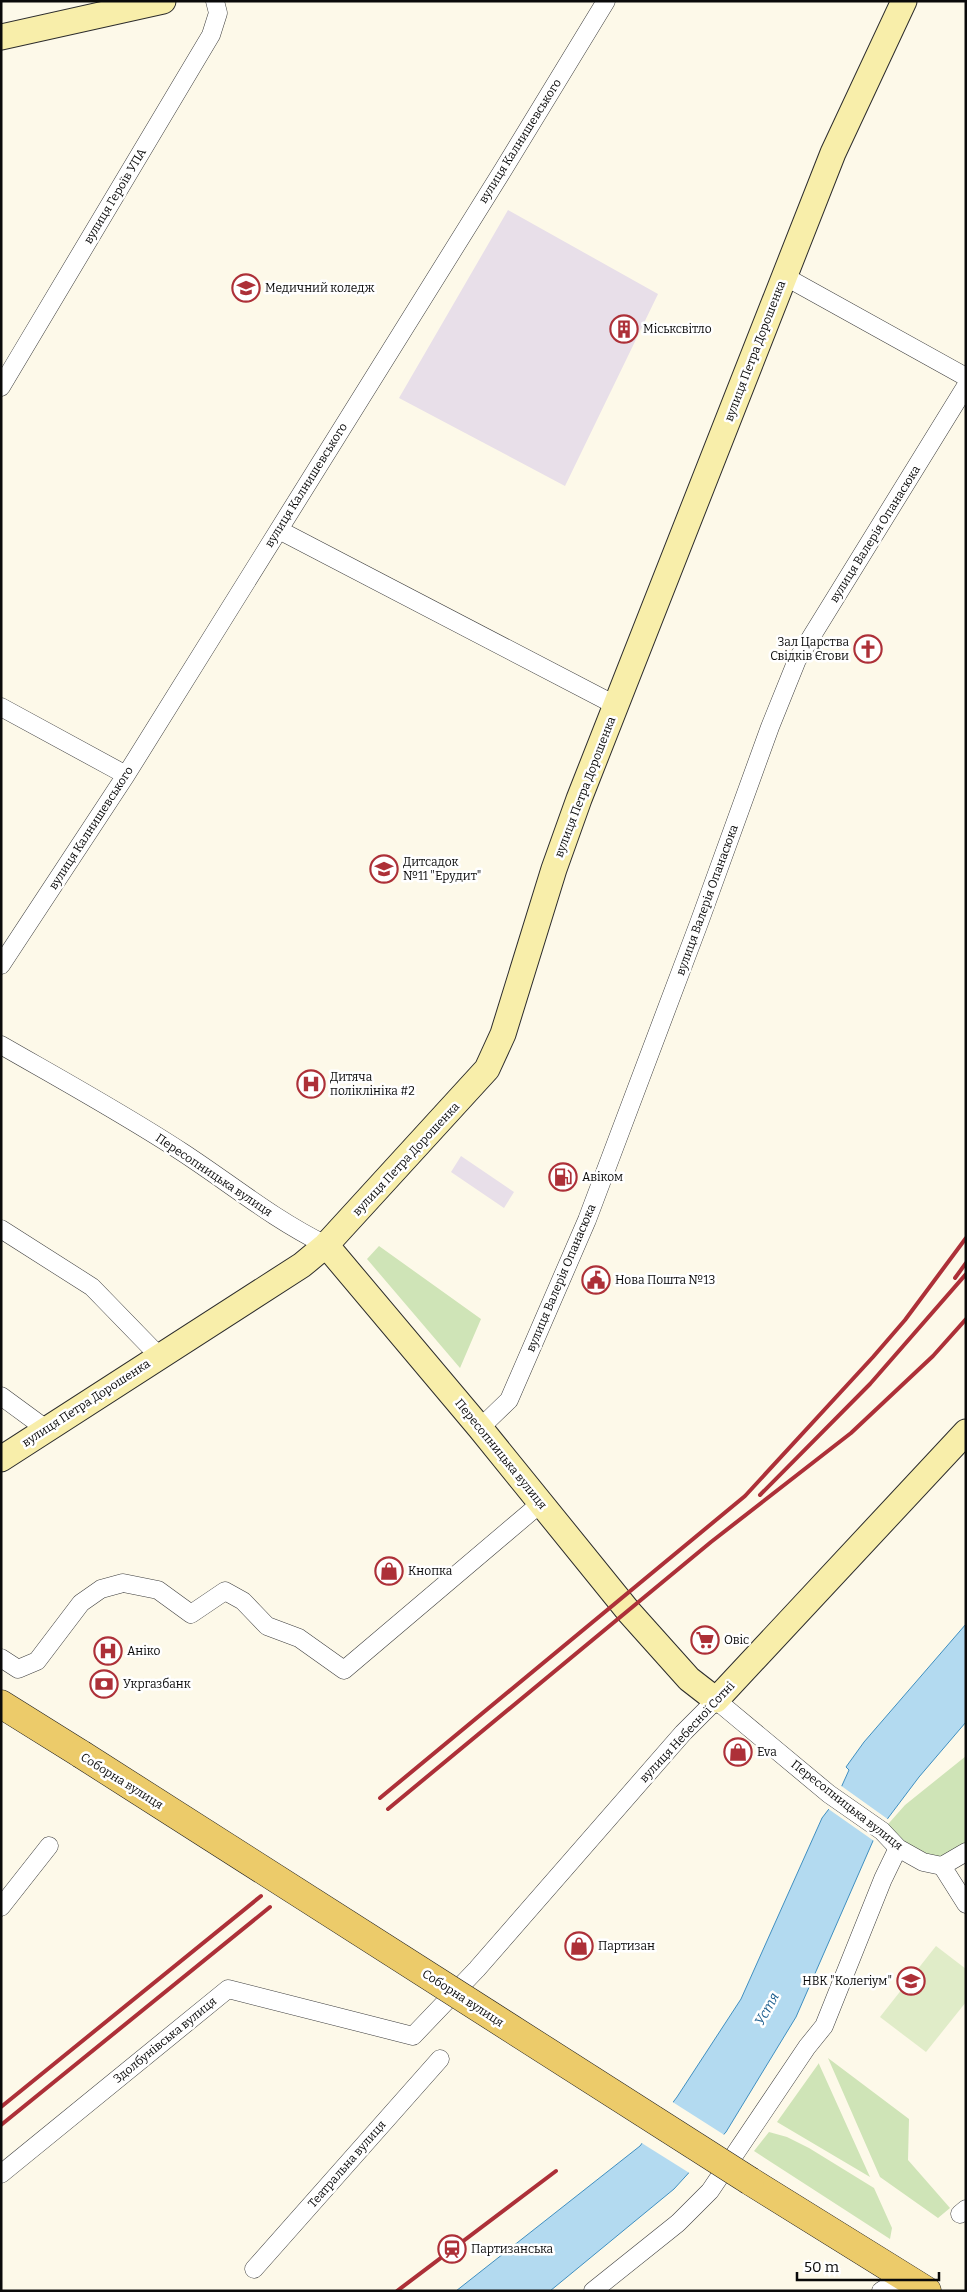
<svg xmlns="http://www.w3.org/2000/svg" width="967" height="2292" font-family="Bitter,serif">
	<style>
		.industrial { fill: #e8dfe9 }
		.green { fill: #cfe4b7 }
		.pitch { fill: #e0ecc8 }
		.water { fill: #b3daf0; stroke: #408fc0 }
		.pier { fill: #fdf9e9 }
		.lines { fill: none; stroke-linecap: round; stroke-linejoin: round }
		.street-casing { stroke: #3d3d3d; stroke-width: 19 }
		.secondary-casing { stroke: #2c2c2c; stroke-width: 27 }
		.primary-casing { stroke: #1b1b1b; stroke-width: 29 }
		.street { stroke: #fff; stroke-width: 18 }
		.secondary { stroke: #f8eeaa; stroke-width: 25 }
		.primary { stroke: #eccb6a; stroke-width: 28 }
		.rail { stroke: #ad3038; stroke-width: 4 }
		.primary-bridge-casing { stroke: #1b1b1b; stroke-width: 29; stroke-linecap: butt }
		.primary-bridge { stroke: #eccb6a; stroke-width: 28 }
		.labels { text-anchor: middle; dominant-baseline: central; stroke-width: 5; stroke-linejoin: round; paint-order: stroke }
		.street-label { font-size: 12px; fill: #0a0a0a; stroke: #fff }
		.poi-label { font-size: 12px; fill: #0a0a0a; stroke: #fff; text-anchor: start }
		.water-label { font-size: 14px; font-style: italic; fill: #206190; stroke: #fff }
	</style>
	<rect width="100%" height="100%" fill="#fdf9e9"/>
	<!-- industrial -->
	<path class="industrial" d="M 508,210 L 658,294 L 565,486 L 399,398 Z
		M 461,1156 L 514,1192 L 504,1208 L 451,1172 Z"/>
	<!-- green -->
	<path class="green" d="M 379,1246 L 481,1319 L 460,1368 L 367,1259 Z
		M 966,1756 L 966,1852 L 942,1866 L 882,1831 L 905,1805 Z
		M 828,2058 L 909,2119 L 908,2160 L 950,2208 L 938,2218 L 880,2177 Z
		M 819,2063 L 819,2064 L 870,2177 L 777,2122 Z
		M 769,2132 L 787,2137 L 809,2148 L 874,2188 L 892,2228 L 890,2239 L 754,2151 Z"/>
	<!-- pitch -->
	<path class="pitch" d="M 936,1946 L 966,1969 L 966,2002 L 926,2052 L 880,2017 Z"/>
	<!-- water -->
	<path class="water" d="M 966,1624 L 966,1722 L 919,1777 L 876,1834 L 796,2017 L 726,2132 L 674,2189 L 550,2291 L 456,2291 L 640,2146 L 677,2097 L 741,1999 L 822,1818 L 835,1801 L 849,1770 L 846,1767 L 864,1742 Z"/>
	<!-- pier -->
	<path class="pier" d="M 840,1785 L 889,1820 L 874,1841 L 827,1808 Z
		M 671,2101 L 726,2136 L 691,2174 L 640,2142 Z"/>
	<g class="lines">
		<!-- street casing -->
		<g class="street-casing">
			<path id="street" d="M 784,276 L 966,377
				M 1,387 L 211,35 L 218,13 L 215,1
				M 279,530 L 617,706
				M 1,707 L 126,775
				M 1,965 L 126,775 L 503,170 L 606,1
				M 1,1045 C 62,1080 124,1114 182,1152 C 231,1184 273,1219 326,1245
				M 1,1229 L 92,1287 L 159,1356
				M 1,1396 L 46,1429
				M 480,1428 L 509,1400 L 587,1220 L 699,923 L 770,727 L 797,660 L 966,386
				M 1,1658 L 18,1669 L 37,1661 L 81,1603 L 101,1589 L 123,1583 L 158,1590 L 191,1614 L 225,1591 L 243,1601 L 267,1626 L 299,1638 L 344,1670 L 541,1503
				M 942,1866 L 966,1852
				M 1,1907 L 49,1846
				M 1,2174 L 228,1989 L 413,2036 L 477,1969 L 683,1733 L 716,1700 L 829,1794 L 882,1831 L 898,1848 L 923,1862 L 942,1866 L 966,1904
				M 960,2214 L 966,2209
				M 254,2269 L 440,2059
				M 593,2291 L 678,2223 L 710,2191 L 807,2047 L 824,2026 L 883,1879 L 898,1848
				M 881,2291 L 903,2277"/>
		</g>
		<!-- secondary casing -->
		<g class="secondary-casing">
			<path id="secondary" d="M 1,37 L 163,1
				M 326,1245 L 480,1428 L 629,1612 L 689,1679 L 716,1700 L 966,1432
				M 1,1459 L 302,1265 L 326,1245 L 487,1069 L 503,1034 L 554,869 L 579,799 L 833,153 L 904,1"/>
		</g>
		<!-- primary casing -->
		<g class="primary-casing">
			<path id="primary" d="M 1,1704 L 81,1754
				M 750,2181 L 927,2291"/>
		</g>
		<!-- street -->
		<use href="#street" class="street"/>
		<!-- secondary -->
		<use href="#secondary" class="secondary"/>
		<!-- primary -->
		<use href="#primary" class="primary"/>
		<!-- rail -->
		<path class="rail" d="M 955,1278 L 966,1263
			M 760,1495 L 870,1384 L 966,1274
			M 380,1798 L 745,1496 L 873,1357 L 905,1320 L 966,1238
			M 388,1809 L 711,1542 L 851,1433 L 933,1356 L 966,1319
			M 1,2107 L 261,1896
			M 1,2125 L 270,1907
			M 397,2291 L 556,2171"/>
		<!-- primary-bridge casing -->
		<g class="primary-bridge-casing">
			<path id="primary-bridge" d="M 81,1754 L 750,2181"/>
		</g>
		<!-- primary-bridge -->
		<use href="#primary-bridge" class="primary-bridge"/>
	</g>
	<!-- icons -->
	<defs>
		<g id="university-ring" transform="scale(1.4375)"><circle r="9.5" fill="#fff" stroke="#ad3038" stroke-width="1.5"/><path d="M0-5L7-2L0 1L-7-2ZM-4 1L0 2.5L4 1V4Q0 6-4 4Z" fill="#ad3038"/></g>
		<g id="building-ring" transform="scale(1.4375)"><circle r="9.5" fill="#fff" stroke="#ad3038" stroke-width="1.5"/><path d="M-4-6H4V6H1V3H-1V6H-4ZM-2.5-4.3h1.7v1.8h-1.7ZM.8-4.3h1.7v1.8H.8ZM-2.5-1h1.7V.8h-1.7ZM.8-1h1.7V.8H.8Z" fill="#ad3038"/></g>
		<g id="church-ring" transform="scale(1.4375)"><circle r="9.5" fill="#fff" stroke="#ad3038" stroke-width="1.5"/><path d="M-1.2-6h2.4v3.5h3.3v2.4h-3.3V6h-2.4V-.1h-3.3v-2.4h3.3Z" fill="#ad3038"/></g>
		<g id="school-ring" transform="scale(1.4375)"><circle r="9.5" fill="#fff" stroke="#ad3038" stroke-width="1.5"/><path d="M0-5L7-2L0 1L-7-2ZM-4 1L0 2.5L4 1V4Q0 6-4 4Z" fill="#ad3038"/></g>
		<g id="hospital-ring" transform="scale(1.4375)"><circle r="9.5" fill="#fff" stroke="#ad3038" stroke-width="1.5"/><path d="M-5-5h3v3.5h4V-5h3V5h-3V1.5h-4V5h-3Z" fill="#ad3038"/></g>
		<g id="fuel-ring" transform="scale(1.4375)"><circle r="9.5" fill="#fff" stroke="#ad3038" stroke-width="1.5"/><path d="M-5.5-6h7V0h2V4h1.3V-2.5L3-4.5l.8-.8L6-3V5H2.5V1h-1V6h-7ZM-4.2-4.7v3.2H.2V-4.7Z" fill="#ad3038"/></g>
		<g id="civic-ring" transform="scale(1.4375)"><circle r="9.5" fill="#fff" stroke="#ad3038" stroke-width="1.5"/><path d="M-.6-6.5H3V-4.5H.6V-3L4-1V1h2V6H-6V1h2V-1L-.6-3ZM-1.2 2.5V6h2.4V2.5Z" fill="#ad3038"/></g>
		<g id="shop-ring" transform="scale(1.4375)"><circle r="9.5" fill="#fff" stroke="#ad3038" stroke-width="1.5"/><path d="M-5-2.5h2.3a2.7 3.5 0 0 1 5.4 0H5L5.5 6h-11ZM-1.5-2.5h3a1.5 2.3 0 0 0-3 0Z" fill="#ad3038"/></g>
		<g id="supermarket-ring" transform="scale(1.4375)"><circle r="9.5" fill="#fff" stroke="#ad3038" stroke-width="1.5"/><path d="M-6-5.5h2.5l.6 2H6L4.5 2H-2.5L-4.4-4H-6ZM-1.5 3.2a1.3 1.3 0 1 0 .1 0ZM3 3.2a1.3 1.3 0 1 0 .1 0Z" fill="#ad3038"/></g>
		<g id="bank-ring" transform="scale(1.4375)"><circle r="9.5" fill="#fff" stroke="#ad3038" stroke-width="1.5"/><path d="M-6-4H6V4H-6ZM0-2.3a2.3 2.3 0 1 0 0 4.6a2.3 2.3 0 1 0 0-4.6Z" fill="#ad3038"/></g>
		<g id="station-ring" transform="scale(1.4375)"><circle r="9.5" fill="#fff" stroke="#ad3038" stroke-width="1.5"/><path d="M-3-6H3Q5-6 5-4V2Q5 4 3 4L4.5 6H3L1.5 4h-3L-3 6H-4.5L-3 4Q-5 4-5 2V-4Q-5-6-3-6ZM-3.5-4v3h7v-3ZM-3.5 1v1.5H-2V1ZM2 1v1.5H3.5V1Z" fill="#ad3038"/></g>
	</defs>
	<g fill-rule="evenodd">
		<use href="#university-ring" x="246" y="288"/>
		<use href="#building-ring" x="624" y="329"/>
		<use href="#church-ring" x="868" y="649"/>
		<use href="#school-ring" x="384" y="869"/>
		<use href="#hospital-ring" x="311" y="1084"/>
		<use href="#fuel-ring" x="563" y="1177"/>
		<use href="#civic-ring" x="596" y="1280"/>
		<use href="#shop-ring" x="389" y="1571"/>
		<use href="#supermarket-ring" x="705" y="1640"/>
		<use href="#hospital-ring" x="108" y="1651"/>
		<use href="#bank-ring" x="104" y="1684"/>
		<use href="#shop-ring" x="738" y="1752"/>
		<use href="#shop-ring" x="579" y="1946"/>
		<use href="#school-ring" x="911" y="1981"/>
		<use href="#station-ring" x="452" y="2249"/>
	</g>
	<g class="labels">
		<!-- street labels -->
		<g class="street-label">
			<text transform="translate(520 141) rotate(-58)">вулиця Калнишевського</text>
			<text transform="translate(115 196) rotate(-59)">вулиця Героїв УПА</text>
			<text transform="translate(755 351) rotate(-69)">вулиця Петра Дорошенка</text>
			<text transform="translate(306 485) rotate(-58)">вулиця Калнишевського</text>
			<text transform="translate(875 534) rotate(-58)">вулиця Валерія Опанасюка</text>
			<text transform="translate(585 787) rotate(-69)">вулиця Петра Дорошенка</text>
			<text transform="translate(91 828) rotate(-57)">вулиця Калнишевського</text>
			<text transform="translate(707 900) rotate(-70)">вулиця Валерія Опанасюка</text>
			<text transform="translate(406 1159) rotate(-47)">вулиця Петра Дорошенка</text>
			<text transform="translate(214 1175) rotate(34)">Пересопницька вулиця</text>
			<text transform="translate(561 1278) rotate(-67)">вулиця Валерія Опанасюка</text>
			<text transform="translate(86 1403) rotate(-33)">вулиця Петра Дорошенка</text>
			<text transform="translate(501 1454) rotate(51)">Пересопницька вулиця</text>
			<text transform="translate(687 1732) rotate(-47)">вулиця Небесної Сотні</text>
			<text transform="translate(122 1781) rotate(32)">Соборна вулиця</text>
			<text transform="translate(847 1805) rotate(38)">Пересопницька вулиця</text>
			<text transform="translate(463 1998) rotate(33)">Соборна вулиця</text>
			<text transform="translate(165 2040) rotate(-39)">Здолбунівська вулиця</text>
			<text transform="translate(347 2164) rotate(-49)">Театральна вулиця</text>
		</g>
		<!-- poi labels -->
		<g class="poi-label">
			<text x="265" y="288">Медичний коледж</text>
			<text x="643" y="329">Міськсвітло</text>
			<text x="849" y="642" text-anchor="end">Зал Царства<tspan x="849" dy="14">Свідків Єгови</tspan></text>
			<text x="403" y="862">Дитсадок<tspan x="403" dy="14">№11 "Ерудит"</tspan></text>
			<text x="330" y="1077">Дитяча<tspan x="330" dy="14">поліклініка #2</tspan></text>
			<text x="582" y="1177">Авіком</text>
			<text x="615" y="1280">Нова Пошта №13</text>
			<text x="408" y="1571">Кнопка</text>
			<text x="724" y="1640">Овіс</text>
			<text x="127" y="1651">Аніко</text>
			<text x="123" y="1684">Укргазбанк</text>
			<text x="757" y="1752">Eva</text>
			<text x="598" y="1946">Партизан</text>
			<text x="892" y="1981" text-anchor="end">НВК "Колегіум"</text>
			<text x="471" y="2249">Партизанська</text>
		</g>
		<!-- water labels -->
		<g class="water-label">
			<text transform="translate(767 2009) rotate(-61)">Устя</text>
		</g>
	</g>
	<!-- border -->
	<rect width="967" height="2292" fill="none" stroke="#0a0a0a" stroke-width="5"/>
	<!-- scale -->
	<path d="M797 2272v8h142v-8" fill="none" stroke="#0a0a0a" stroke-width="2.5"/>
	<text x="804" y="2272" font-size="15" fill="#0a0a0a" stroke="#ffffff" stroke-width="4" paint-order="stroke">50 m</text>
</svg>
